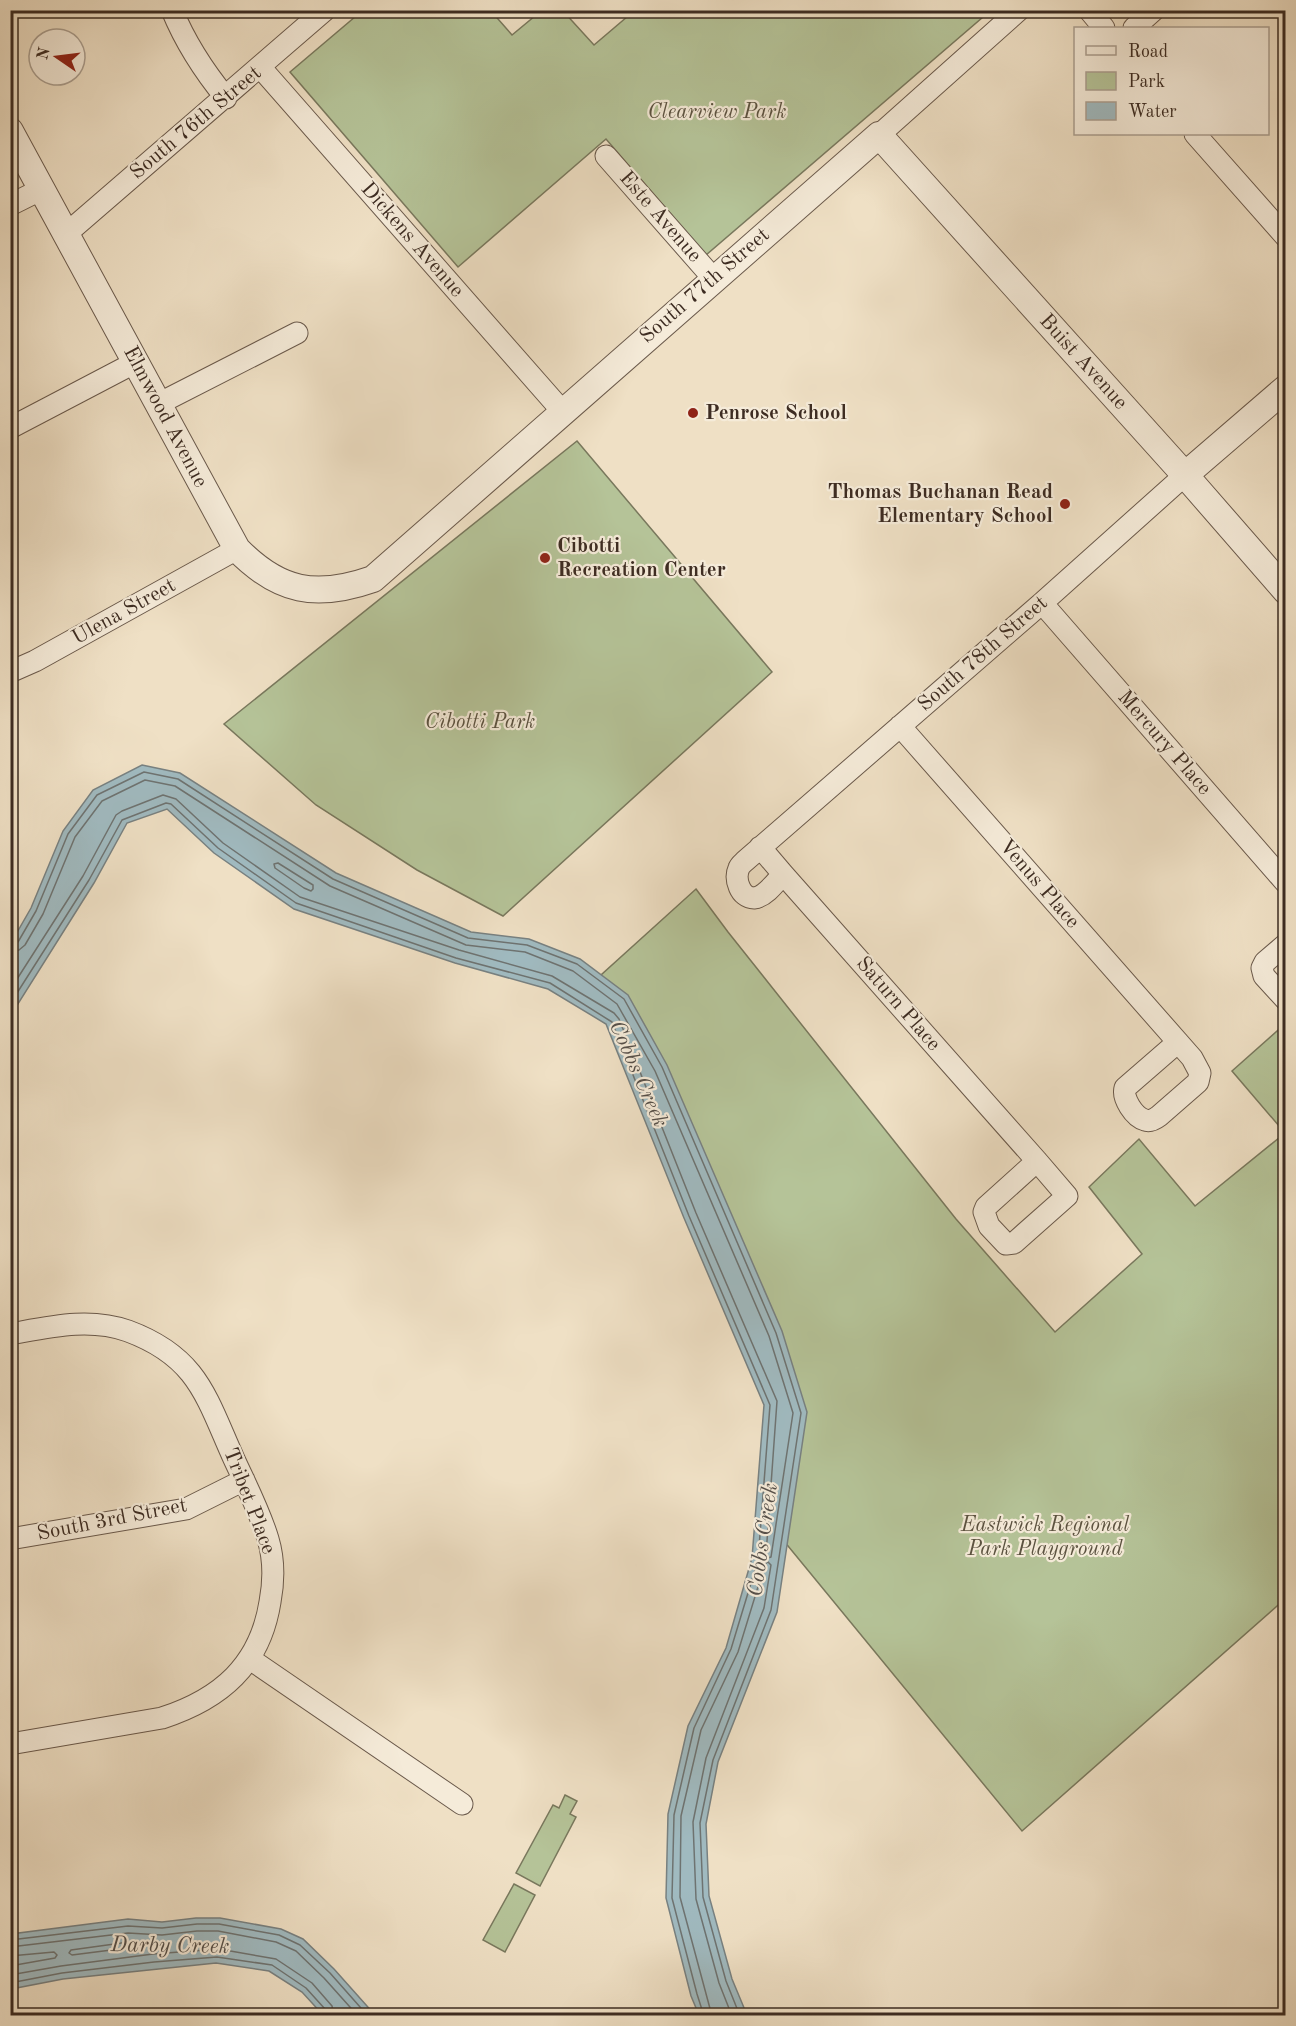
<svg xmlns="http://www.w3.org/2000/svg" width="1296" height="2026" font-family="'Old Standard TT',serif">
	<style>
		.green { fill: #b5c398; stroke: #79785d; stroke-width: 1.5 }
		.water { fill: #a0bac0; stroke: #788181; stroke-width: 1.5 }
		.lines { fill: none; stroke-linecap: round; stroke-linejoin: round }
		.shore { stroke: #6e7371; stroke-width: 1.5 }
		.minor-casing { stroke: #6a594b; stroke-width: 23 }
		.tertiary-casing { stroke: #6a594b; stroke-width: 28 }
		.minor { stroke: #f5ebd9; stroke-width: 21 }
		.tertiary { stroke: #f5ebd9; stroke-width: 26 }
		.poi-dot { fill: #8f2418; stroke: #f5ebd9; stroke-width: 2 }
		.labels { text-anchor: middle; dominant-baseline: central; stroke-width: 4.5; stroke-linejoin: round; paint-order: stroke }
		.park-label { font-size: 21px; font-style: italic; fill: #5b5240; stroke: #f5ebd9 }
		.street-label { font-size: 21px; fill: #3d2c22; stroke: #f5ebd9 }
		.poi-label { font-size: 21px; font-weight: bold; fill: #3d2c22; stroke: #f5ebd9; text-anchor: start }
		.water-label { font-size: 22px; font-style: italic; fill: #56504a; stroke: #f5ebd9 }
	</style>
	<rect width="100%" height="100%" fill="#efe0c5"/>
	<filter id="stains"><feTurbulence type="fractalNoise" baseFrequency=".00333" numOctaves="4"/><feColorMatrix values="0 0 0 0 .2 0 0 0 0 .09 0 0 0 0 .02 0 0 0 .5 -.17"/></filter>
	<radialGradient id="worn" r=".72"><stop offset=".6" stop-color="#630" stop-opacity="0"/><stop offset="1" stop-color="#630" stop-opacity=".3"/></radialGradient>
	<!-- green -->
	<path class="green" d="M 928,10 L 932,15 L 937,11 L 990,11 L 706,255 L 606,139 L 458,267 L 290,72 L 362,11 L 491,11 L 512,35 L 541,11 L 563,11 L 594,45 L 634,11 Z
		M 577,441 L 772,672 L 503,916 L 417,870 L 316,805 L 224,724 Z
		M 696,889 L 728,932 L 956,1219 L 1055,1332 L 1142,1254 L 1089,1187 L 1139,1139 L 1195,1206 L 1285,1133 L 1232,1071 L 1285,1024 L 1285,1599 L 1022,1831 L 779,1535 L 797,1386 L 601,975 Z
		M 565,1795 L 577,1801 L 570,1814 L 576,1817 L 540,1886 L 516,1873 L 553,1805 L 559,1808 Z
		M 514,1884 L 535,1895 L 505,1952 L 483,1940 Z"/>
	<!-- water -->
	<path class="water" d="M 142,765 L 180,773 L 336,873 L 471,932 L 529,939 L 580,959 L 628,995 L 667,1065 L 782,1331 L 807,1412 L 777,1612 L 718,1762 L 706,1824 L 709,1896 L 732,1979 L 747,2015 L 699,2015 L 691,1996 L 666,1898 L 668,1814 L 688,1726 L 726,1648 L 752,1558 L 764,1405 L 684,1218 L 606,1024 L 548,989 L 455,963 L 294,909 L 214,853 L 167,809 L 127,823 L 94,883 L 11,1015 L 11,943 L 31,908 L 63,831 L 93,790 Z
		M 196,1918 L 220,1918 L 281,1929 L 303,1939 L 334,1969 L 375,2015 L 323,2015 L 302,1992 L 269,1971 L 216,1963 L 63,1979 L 11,1989 L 11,1934 L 128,1919 L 162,1922 Z"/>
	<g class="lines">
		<!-- shore -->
		<path class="shore" d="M 278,863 L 313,885 L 313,889 L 311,891 L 304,888 L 275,868 L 274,864 Z
			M 10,945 L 18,942 L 36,911 L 68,834 L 97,795 L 144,772 L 178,779 L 333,879 L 468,938 L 527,945 L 577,964 L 624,999 L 662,1067 L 776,1333 L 801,1413 L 771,1610 L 713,1760 L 700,1823 L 703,1897 L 726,1981 L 740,2016
			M 10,952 L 19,950 L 25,945 L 43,914 L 75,837 L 102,801 L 145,780 L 175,786 L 330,886 L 466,945 L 525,952 L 573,971 L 617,1004 L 655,1071 L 769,1336 L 793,1413 L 771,1557 L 768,1558 L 766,1555 L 777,1401 L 696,1213 L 619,1019 L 614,1013 L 552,976 L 459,950 L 300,897 L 223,843 L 176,799 L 163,795 L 122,811 L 116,815 L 83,876 L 10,990
			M 10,1004 L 89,880 L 122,820 L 166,803 L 171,804 L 218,848 L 296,903 L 456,958 L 550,983 L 612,1022 L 689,1216 L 770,1405 L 758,1560 L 731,1649 L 694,1728 L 674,1815 L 672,1898 L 697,1994 L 704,2016
			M 10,1940 L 128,1926 L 162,1928 L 197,1924 L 219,1924 L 279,1935 L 300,1945 L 330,1973 L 368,2016
			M 129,1942 L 135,1943 L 135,1947 L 72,1955 L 69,1953 L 71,1950 Z
			M 10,1947 L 128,1933 L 162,1935 L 197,1931 L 218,1931 L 276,1942 L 296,1951 L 324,1978 L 358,2016
			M 10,1956 L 54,1952 L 57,1955 L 55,1958 L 10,1966
			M 10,1975 L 61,1966 L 153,1954 L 219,1949 L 276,1959 L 312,1983 L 332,2006 L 334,2016
			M 10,1983 L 62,1973 L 154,1962 L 217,1957 L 272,1965 L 306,1988 L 325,2009 L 327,2016
			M 712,2016 L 680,1897 L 681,1816 L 701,1730 L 738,1652 L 765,1564 L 768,1562 L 771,1565 L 764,1608 L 706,1758 L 693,1822 L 696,1899 L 719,1983 L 732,2016"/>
		<!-- minor casing -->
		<g class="minor-casing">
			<path id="minor" d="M 172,10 C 186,44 203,70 226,98
				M 1089,10 L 1104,28
				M 1134,28 L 1154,10
				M 261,68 L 563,412
				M 1195,134 L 1286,237
				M 879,135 L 1019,10
				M 606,156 L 713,278
				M 10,205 L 42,189
				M 66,234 L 325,10
				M 158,404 L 297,333
				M 10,428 L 136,362
				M 1042,603 L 1286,883
				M 10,672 L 35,661 L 237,549
				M 900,726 L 1192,1058 L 1200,1073 L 1198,1082 L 1159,1116 C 1155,1119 1150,1122 1145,1120 C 1134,1117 1122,1098 1125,1088 L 1178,1042
				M 760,847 L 783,874 L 1037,1161 L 1067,1196 L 1014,1243 L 1006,1244 L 989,1226 L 984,1212 L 986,1207 L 1037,1161
				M 783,874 C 776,882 765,897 754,898 C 740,898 734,879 739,868 C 740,865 743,863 745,861 L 1042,603 L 1185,475
				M 1286,944 L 1265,962 L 1262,968 L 1264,976 L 1286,1000
				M 10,1334 C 49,1327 89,1317 128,1331 C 198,1357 206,1397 234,1459 C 246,1485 260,1512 268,1539 C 274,1559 274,1581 270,1602 C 260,1665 221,1699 162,1718 L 10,1744
				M 10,1539 L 186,1509 L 244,1480
				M 250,1659 L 462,1804"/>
		</g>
		<!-- tertiary casing -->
		<g class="tertiary-casing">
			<path id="tertiary" d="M 10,131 L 237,549 C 279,592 316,599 373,579 L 879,135 L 1185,475 L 1286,591
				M 1185,475 L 1286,388"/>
		</g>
		<!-- minor -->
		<use href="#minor" class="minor"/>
		<!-- tertiary -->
		<use href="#tertiary" class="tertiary"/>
	</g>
	<!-- markers -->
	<g class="poi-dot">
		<circle cx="693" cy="413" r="6"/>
		<circle cx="1065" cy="504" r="6"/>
		<circle cx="545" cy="558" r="6"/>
	</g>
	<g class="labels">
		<!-- park labels -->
		<g class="park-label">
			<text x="717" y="112">Clearview Park</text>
			<text x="480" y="722">Cibotti Park</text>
			<text x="1045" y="1525">Eastwick Regional<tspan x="1045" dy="24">Park Playground</tspan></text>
		</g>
		<!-- street labels -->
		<g class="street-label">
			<text transform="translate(196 123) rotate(-40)">South 76th Street</text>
			<text transform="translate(660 217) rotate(49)">Este Avenue</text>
			<text transform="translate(412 240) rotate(49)">Dickens Avenue</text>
			<text transform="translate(705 286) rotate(-41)">South 77th Street</text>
			<text transform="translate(1083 362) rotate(48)">Buist Avenue</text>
			<text transform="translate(165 417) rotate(62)">Elmwood Avenue</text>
			<text transform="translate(124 612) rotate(-29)">Ulena Street</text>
			<text transform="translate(983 654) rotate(-41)">South 78th Street</text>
			<text transform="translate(1164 743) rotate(49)">Mercury Place</text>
			<text transform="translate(1039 884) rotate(49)">Venus Place</text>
			<text transform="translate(898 1004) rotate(49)">Saturn Place</text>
			<text transform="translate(249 1501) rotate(69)">Tribet Place</text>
			<text transform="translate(112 1520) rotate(-11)">South 3rd Street</text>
		</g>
		<!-- poi labels -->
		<g class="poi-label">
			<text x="705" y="413">Penrose School</text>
			<text x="1053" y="492" text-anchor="end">Thomas Buchanan Read<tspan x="1053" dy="24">Elementary School</tspan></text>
			<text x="557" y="546">Cibotti<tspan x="557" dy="24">Recreation Center</tspan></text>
		</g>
		<!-- water labels -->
		<g class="water-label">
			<text transform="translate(638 1074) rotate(66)">Cobbs Creek</text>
			<text transform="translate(763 1540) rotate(-82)">Cobbs Creek</text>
			<text transform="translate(170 1946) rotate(1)">Darby Creek</text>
		</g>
	</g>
	<!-- margin -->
	<rect width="1296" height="2026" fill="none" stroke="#efe0c5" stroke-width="36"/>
	<rect x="12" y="12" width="1272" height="2002" fill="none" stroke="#3d2c22" stroke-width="3"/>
	<rect x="18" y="18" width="1260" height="1990" fill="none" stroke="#3d2c22" stroke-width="1.5"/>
	<!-- legend -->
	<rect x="1074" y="27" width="195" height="108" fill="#f5ebd9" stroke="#ab9f90" stroke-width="1.5"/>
	<rect x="1086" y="46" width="30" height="9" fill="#f5ebd9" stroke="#ab9f90" stroke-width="1.5"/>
	<text x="1128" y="57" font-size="18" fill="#3d2c22">Road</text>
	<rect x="1086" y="72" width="30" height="18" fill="#b5c398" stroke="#ab9f90" stroke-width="1.5"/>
	<text x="1128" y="87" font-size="18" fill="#3d2c22">Park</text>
	<rect x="1086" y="102" width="30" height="18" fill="#a0bac0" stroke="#ab9f90" stroke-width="1.5"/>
	<text x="1128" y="117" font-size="18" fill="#3d2c22">Water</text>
	<!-- north arrow -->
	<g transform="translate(57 57) rotate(284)"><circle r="28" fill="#f5ebd9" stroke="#ab9f90" stroke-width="1.5"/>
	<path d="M0-4.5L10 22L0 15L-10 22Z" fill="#8f2418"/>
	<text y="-9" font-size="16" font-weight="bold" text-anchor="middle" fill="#3d2c22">N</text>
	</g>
	<rect width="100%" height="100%" filter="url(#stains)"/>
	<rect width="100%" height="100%" fill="url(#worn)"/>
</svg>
